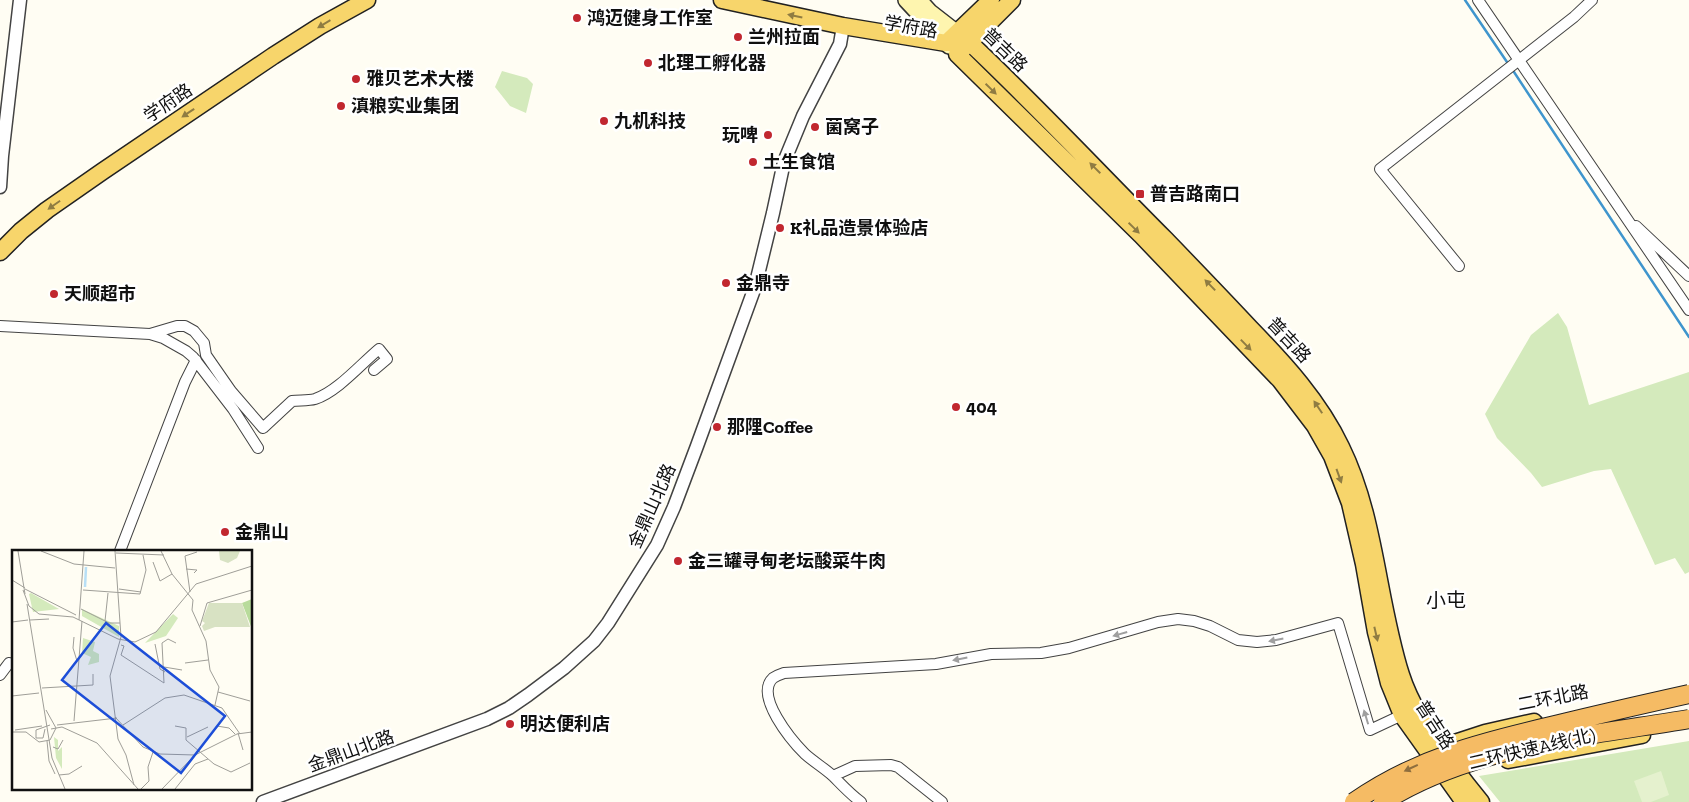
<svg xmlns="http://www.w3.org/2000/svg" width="1689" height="802" font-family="'Zilla Slab','Noto Sans SC',serif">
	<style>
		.green { fill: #d4eabc }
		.pitch { fill: #e5f1ce }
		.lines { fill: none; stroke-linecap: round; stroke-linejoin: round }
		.stream { stroke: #3f95cd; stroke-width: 2.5 }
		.minor-casing { stroke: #434343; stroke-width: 12 }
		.tertiary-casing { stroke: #434343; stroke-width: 15 }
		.secondary-casing { stroke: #323232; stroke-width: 18 }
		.primary-casing { stroke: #212121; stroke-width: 19 }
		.minor { stroke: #fff; stroke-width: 10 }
		.tertiary { stroke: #fff; stroke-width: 12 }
		.secondary { stroke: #fef5af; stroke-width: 15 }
		.primary { stroke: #f7d56b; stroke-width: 16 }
		.trunk-bridge-casing { stroke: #212121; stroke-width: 20; stroke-linecap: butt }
		.trunk-bridge { stroke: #f5bb64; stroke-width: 18 }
		.oneway { fill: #8f7c42 }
		.oneway2 { fill: #9f9f9f }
		.oneway3 { fill: #8e6e3e }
		.poi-dot { fill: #c1272f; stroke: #fff; stroke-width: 2 }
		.labels { text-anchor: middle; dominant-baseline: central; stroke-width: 5; stroke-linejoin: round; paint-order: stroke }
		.poi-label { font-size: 18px; font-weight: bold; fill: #101010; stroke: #fff; text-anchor: start }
		.street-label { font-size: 18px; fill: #101010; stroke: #fff }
		.quarter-label { font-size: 20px; fill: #101010; stroke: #fff }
		.inset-river { fill: none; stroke: #b8dff6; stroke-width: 2.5 }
		.inset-road { fill: none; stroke: #9f9e98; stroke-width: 1 }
		.view { fill: #1d4ed8; fill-opacity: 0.15; stroke: #1d4ed8; stroke-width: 2.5 }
		.inset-edge { fill: none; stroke: #101010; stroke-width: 2.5 }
	</style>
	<rect width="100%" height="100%" fill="#fffdf3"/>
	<!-- green -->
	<path class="green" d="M 502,71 L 527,78 L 533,84 L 526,113 L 510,106 L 495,87 Z
		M 1558,313 L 1567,327 L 1589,405 L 1689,372 L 1689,572 L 1685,574 L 1675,558 L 1655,565 L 1611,469 L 1594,471 L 1542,487 L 1531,473 L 1497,438 L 1485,414 L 1531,335 Z
		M 1689,741 L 1689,802 L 1500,802 L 1479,776 Z"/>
	<!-- pitch -->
	<path class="pitch" d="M 1661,771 L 1669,795 L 1651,802 L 1642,802 L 1634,781 Z"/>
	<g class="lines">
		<!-- stream -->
		<path class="stream" d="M 1465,0 L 1509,65
			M 1512,69 L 1689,337"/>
		<!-- minor casing -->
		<g class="minor-casing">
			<path id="minor" d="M 1478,0 L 1689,310
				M 1636,226 L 1689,276
				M 1459,266 L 1380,169 L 1574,17 L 1592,0
				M 0,326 L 150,334 L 163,338 L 186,351 L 193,357 L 233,409 L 258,448
				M 150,334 L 177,326 L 185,326 L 194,331 L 204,343 L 206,355 L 231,391 L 263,428 L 292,401 C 299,400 308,401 315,399 C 337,392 361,364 379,349 L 387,359 L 374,370
				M 120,551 L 185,382 L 196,360
				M 0,675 L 9,663
				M 833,776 L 855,766 L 891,765 L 898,767 L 942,802
				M 861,802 C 850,794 842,785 833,776 C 824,768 814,762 805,754 C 792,741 754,696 773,678 C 776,676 781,674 784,673 L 936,664 L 991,654 L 1041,653 L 1069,648 L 1158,622 L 1178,619 L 1194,621 L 1210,626 L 1238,640 L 1257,642 L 1276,640 L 1338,623 L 1370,730 L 1402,715"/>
		</g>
		<!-- tertiary casing -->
		<g class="tertiary-casing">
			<path id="tertiary" d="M 0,187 L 2,156 L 20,0
				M 263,802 L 487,719 L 509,708 L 528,695 L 564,668 L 594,641 L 608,623 L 657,545 L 674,507 L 697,446 L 755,287 L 773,213 L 784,162 L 803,116 L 840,44 L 843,26"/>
		</g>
		<!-- secondary casing -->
		<g class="secondary-casing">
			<path id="secondary" d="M 906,0 L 949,46
				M 919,0 L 930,12 L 966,40"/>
		</g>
		<!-- primary casing -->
		<g class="primary-casing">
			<path id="primary" d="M 722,0 L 843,26 L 946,43 L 969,42
				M 969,42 C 1037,106 1100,174 1165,239 C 1194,269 1222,298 1250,328 C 1285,364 1319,401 1341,447 C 1376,518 1377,600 1401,675 C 1414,716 1453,768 1481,802
				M 946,43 L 991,0
				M 963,49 L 1012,0
				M 957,54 L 1141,235 L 1280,380 L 1315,426 L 1332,456 L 1350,503 L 1364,564 L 1376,632 L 1389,683 L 1402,715 L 1464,802
				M 0,252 L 21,231 L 47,210 L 103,171 L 273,56 L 320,26 L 367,0
				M 1433,750 L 1485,733 L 1534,722
				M 1508,760 L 1642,735"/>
		</g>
		<!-- minor -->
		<use href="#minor" class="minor"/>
		<!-- tertiary -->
		<use href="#tertiary" class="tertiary"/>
		<!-- secondary -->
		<use href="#secondary" class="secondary"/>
		<!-- primary -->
		<use href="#primary" class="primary"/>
		<!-- trunk-bridge casing -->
		<g class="trunk-bridge-casing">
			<path id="trunk-bridge" d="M 1354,802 C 1417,758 1482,742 1555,725 C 1600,714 1644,704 1689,694
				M 1383,802 C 1471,746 1588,736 1689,719"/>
		</g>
		<!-- trunk-bridge -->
		<use href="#trunk-bridge" class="trunk-bridge"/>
	</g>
	<!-- one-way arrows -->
	<defs><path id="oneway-solid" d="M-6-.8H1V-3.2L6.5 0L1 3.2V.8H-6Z" transform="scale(1.25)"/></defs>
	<g class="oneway">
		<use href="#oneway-solid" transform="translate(795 16) rotate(-168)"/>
		<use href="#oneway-solid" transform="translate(324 24) rotate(149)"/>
		<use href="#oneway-solid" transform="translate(991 89) rotate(44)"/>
		<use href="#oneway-solid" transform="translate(188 113) rotate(146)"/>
		<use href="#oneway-solid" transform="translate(1095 168) rotate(-135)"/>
		<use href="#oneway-solid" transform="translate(54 205) rotate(145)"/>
		<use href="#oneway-solid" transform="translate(1134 228) rotate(44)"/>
		<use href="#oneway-solid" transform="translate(1210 285) rotate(-134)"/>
		<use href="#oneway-solid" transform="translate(1246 345) rotate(46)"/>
		<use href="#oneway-solid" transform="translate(1318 407) rotate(-124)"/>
		<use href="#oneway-solid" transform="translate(1339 476) rotate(70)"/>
		<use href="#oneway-solid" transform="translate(1376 634) rotate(77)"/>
	</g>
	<g class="oneway2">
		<use href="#oneway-solid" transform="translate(1120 634) rotate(164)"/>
		<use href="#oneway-solid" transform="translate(1276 640) rotate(169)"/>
		<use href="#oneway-solid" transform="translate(960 659) rotate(169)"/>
		<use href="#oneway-solid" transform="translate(1366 717) rotate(-107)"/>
	</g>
	<use class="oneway3" href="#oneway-solid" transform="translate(1411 768) rotate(155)"/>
	<!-- markers -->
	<g class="poi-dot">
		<circle cx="577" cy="18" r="5"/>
		<circle cx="738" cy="37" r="5"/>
		<circle cx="648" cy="63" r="5"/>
		<circle cx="356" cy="79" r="5"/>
		<circle cx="341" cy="106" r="5"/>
		<circle cx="604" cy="121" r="5"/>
		<circle cx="815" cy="127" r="5"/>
		<circle cx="768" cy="135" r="5"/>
		<circle cx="753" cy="162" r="5"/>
		<rect x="1135" y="189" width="10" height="10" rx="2.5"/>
		<circle cx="780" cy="228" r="5"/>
		<circle cx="726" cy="283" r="5"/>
		<circle cx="54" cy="294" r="5"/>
		<circle cx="956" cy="407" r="5"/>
		<circle cx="717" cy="427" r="5"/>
		<circle cx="225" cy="532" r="5"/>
		<circle cx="678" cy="561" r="5"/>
		<circle cx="510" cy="724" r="5"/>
	</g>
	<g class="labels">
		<!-- poi labels -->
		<g class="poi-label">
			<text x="587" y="18">鸿迈健身工作室</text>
			<text x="748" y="37">兰州拉面</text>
			<text x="658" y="63">北理工孵化器</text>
			<text x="366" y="79">雅贝艺术大楼</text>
			<text x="351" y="106">滇粮实业集团</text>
			<text x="614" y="121">九机科技</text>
			<text x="825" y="127">菌窝子</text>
			<text x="758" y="135" text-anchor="end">玩啤</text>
			<text x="763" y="162">土生食馆</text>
			<text x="1150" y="194">普吉路南口</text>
			<text x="790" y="228">K礼品造景体验店</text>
			<text x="736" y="283">金鼎寺</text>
			<text x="64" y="294">天顺超市</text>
			<text x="966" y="407">404</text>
			<text x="727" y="427">那䧉Coffee</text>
			<text x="235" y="532">金鼎山</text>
			<text x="688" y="561">金三罐寻甸老坛酸菜牛肉</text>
			<text x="520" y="724">明达便利店</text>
		</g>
		<!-- street labels -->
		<g class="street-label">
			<text transform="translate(911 27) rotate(10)">学府路</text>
			<text transform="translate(1005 50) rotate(44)">普吉路</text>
			<text transform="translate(168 103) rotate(-34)">学府路</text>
			<text transform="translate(1289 340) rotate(47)">普吉路</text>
			<text transform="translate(652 506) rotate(-66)">金鼎山北路</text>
			<text transform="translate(1553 698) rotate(-11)">二环北路</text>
			<text transform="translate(1435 725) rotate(57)">普吉路</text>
			<text transform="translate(1532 749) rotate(-13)">二环快速A线(北)</text>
			<text transform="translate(351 751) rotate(-20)">金鼎山北路</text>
		</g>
		<!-- quarter labels -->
		<g class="quarter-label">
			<text x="1446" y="600">小屯</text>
		</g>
	</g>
	<!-- overview -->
	<g transform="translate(12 550)">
		<rect width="240" height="240" fill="#fffdf3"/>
		<path d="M 17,44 L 19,43 L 47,59 L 21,62 ZM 70,59 L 107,76 L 107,87 L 70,66 ZM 161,64 L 166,68 L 154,86 L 133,93 ZM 71,88 L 83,92 L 81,101 L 87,104 L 87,112 L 76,115 L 79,107 L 70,103 ZM 42,187 L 46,190 L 46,201 L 50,197 L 50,219 L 44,208 Z" fill="#d4eabc"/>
		<path d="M 240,49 L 240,79 L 230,53 Z" fill="#b8db9b"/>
		<path d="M 207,1 L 228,1 L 225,8 L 216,13 L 208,10 ZM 197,53 L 230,53 L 238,77 L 203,77 L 192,81 L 190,76 L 193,73 L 190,71 Z" fill="#d8e2c3"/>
		<path class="inset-river" d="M 73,37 L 74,17"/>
		<path class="inset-road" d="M 6,1 L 13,44M 29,1 L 62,14 L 103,18M 103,1 L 109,87 L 98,126 L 106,189 L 114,205 L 122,235M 149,1 L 160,24 L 181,50 L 180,60 L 194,91 L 198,120 L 207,137 L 203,155M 104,3 L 152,5M 141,12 L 148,31 L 160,24M 174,19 L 185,20 L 182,23M 0,30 L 13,38M 13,39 L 64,65M 107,39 L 129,42M 11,40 L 17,56 L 27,64 L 61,67 L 106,89 L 123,92 L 144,82 L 184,34 L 240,16M 71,40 L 128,44 L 134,20 L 131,5M 178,42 L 173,6 L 185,2M 15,54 L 40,208 L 53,239M 69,59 L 97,73 L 108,73M 18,70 L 37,69M 67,70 L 72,1M 93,71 L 96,43M 0,72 L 16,70M 188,76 L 195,53 L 240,40M 62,87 L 61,98 L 65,111M 143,94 L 148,119 L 153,122M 109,95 L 112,96 L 109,105 L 152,133 L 150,93 L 156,89 L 164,93M 173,113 L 196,110M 152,117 L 170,120M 30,138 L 81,135 L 81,124M 206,142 L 238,151M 0,146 L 27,143M 103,167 L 131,197 L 148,204 L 183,205 L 225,184 L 240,182M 62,171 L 70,71M 45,175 L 105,168M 111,175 L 153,148 L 172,145 L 210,158 L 228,184M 163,176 L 174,178 L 174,190 L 202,214 L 219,222 L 238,213M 205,176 L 217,178 L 223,184M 33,179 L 31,188 L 24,188 L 24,180 L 38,175M 39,179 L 50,177 L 85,193 L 126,239M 3,180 L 30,176M 0,182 L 14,182 L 27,192 L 38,190 L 44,178 L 34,160M 226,183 L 231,200M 175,187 L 196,177M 35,191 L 37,211 L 43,224M 41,197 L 46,199 L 51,190M 47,225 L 57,224 L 70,216M 129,239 L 137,231 L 136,217 L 141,202M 150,239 L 183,205M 163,239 L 183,214 L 196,209"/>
		<path class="view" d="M 94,73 L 213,166 L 169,223 L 50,130 Z"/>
		<rect width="240" height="240" class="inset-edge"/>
	</g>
</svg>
